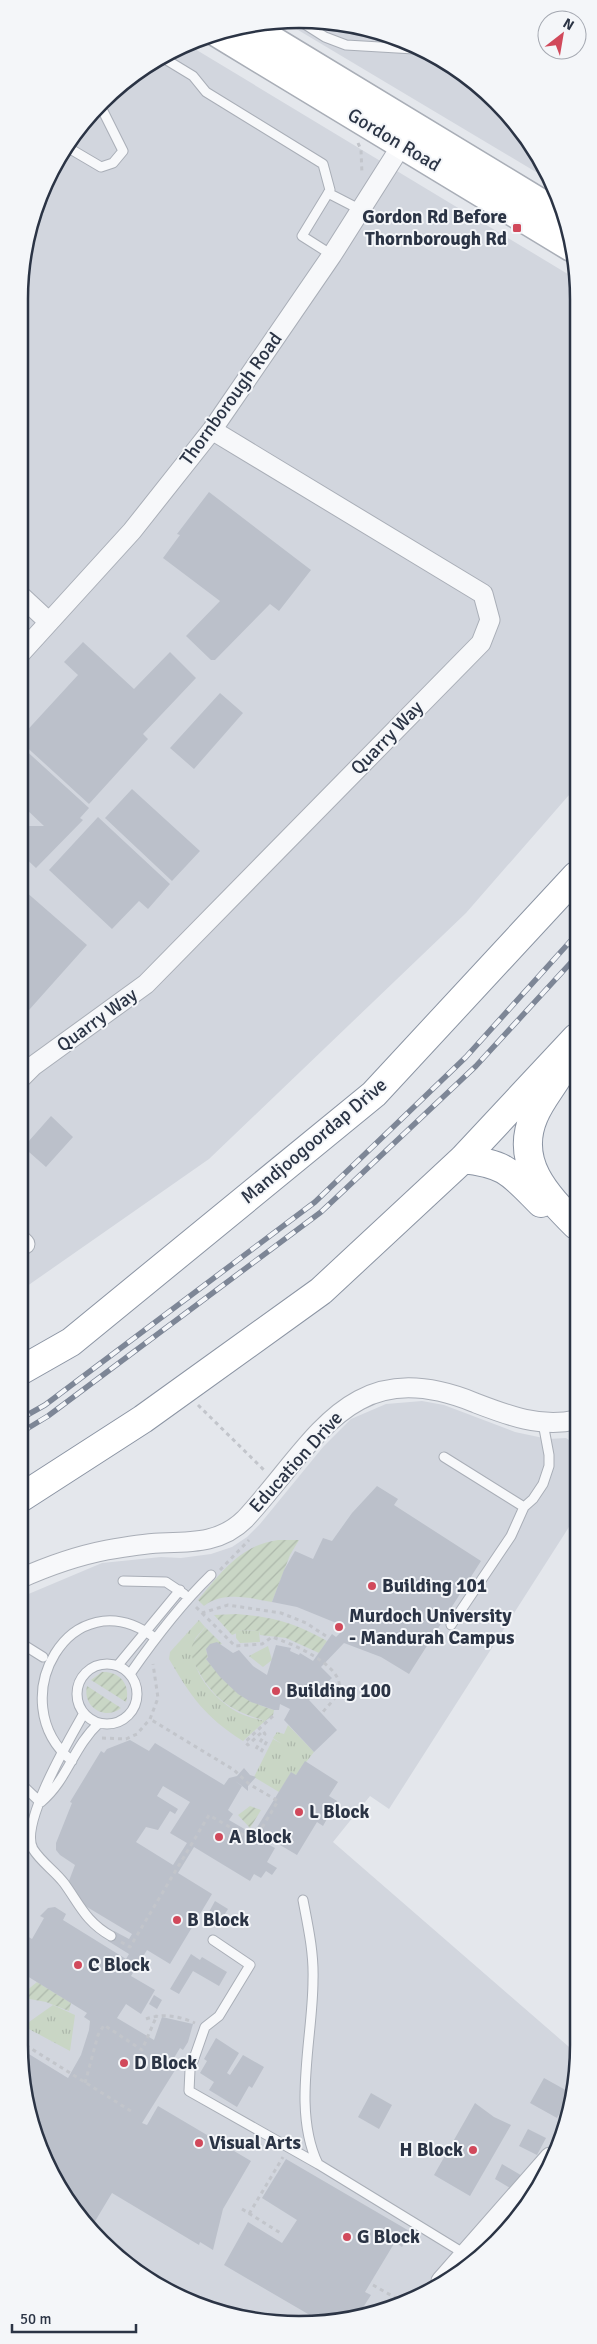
<svg xmlns="http://www.w3.org/2000/svg" width="597" height="2344" font-family="Signika,sans-serif">
	<style>
		.built { fill: #d2d6de }
		.grass { fill: url(#grass-tufts) }
		.garden { fill: url(#garden-furrows) }
		.building { fill: #bbc0ca; fill-rule: evenodd }
		.lines { fill: none; stroke-linecap: round; stroke-linejoin: round }
		.lane-casing { stroke: #a9aeb7; stroke-width: 11 }
		.street-casing { stroke: #a9aeb7; stroke-width: 21 }
		.secondary-casing { stroke: #a9aeb7; stroke-width: 29 }
		.highway-casing { stroke: #8b94a3; stroke-width: 30 }
		.path { stroke: #c2c5cb; stroke-width: 3; stroke-dasharray: 4 4; stroke-linecap: butt }
		.lane { stroke: #f7f8fa; stroke-width: 9 }
		.street { stroke: #f7f8fa; stroke-width: 19 }
		.secondary { stroke: #fff; stroke-width: 26 }
		.highway { stroke: #fff; stroke-width: 28 }
		.rail-casing { stroke: #7d8696; stroke-width: 5.5 }
		.rail { stroke: #f4f6f9; stroke-width: 4; stroke-dasharray: 11; stroke-linecap: butt }
		.poi-dot { fill: #d1495b; stroke: #f4f6f9; stroke-width: 2 }
		.labels { text-anchor: middle; dominant-baseline: central; stroke-width: 4; stroke-linejoin: round; paint-order: stroke }
		.street-label { font-size: 19px; fill: #2b3445; stroke: #f4f6f9 }
		.poi-label { font-size: 19px; font-weight: bold; fill: #2b3445; stroke: #f4f6f9; text-anchor: start }
		.rim { fill: none; stroke: #2b3445; stroke-width: 2.5 }
	</style>
	<defs>
		<pattern id="grass-tufts" width="24" height="20" patternUnits="userSpaceOnUse" patternTransform="scale(1.25)"><rect width="24" height="20" fill="#c9d6c5"/><path d="M3 7l-1-3M5 7V3M7 7l1-3M15 17l-1-3M17 17v-4M19 17l1-3" fill="none" stroke="#adb8ab"/></pattern>
		<pattern id="garden-furrows" width="10" height="10" patternUnits="userSpaceOnUse" patternTransform="scale(1.25)"><rect width="10" height="10" fill="#c9d6c5"/><path d="M-1 1l2-2M0 10L10 0M9 11l2-2" fill="none" stroke="#adb8ab"/></pattern>
	</defs>
	<rect width="100%" height="100%" fill="#e4e7ec"/>
	<!-- built -->
	<path class="built" d="M 335,21 L 422,48 L 497,101 L 550,175 L 551,181 L 288,24 Z
		M 190,46 L 576,279 L 576,787 L 466,913 L 209,1159 L 20,1291 L 21,262 L 56,158 L 128,76 Z
		M 422,1401 L 444,1405 L 515,1432 L 548,1439 L 566,1438 L 576,1445 L 576,1516 L 389,1809 L 370,1796 L 333,1842 L 576,2053 L 576,2082 L 541,2185 L 469,2267 L 371,2316 L 280,2325 L 175,2296 L 88,2230 L 40,2152 L 19,2045 L 19,1598 L 102,1563 L 161,1557 L 181,1558 L 211,1554 L 232,1547 L 247,1537 L 260,1524 L 323,1447 L 351,1419 L 386,1404 Z"/>
	<!-- grass -->
	<path class="grass" d="M 199,1620 L 205,1627 C 202,1631 195,1637 194,1642 C 187,1670 216,1701 239,1713 C 247,1717 257,1719 265,1721 L 243,1741 C 204,1716 192,1698 169,1659 L 170,1652 Z
		M 236,1630 L 259,1631 L 260,1642 L 240,1643 L 236,1638 Z
		M 268,1646 L 272,1660 L 263,1667 L 249,1656 Z
		M 288,1725 L 314,1752 L 296,1775 L 291,1773 L 279,1792 L 254,1777 L 273,1739 L 282,1744 L 273,1738 L 277,1732 L 284,1734 Z
		M 53,2005 L 75,2015 L 70,2051 L 27,2028 L 29,2022 Z"/>
	<!-- garden -->
	<path class="garden" d="M 278,1540 L 299,1540 L 290,1555 L 272,1602 C 250,1598 223,1591 204,1606 L 198,1600 C 221,1572 241,1545 278,1540 Z
		M 237,1614 C 273,1617 295,1623 327,1641 L 319,1653 L 286,1638 L 260,1635 L 259,1631 L 237,1630 L 237,1633 L 232,1635 L 214,1615 Z
		M 205,1627 L 222,1644 L 206,1649 L 208,1657 L 206,1659 C 226,1684 243,1701 274,1710 L 273,1715 L 265,1721 C 233,1711 216,1702 199,1672 C 194,1664 190,1655 192,1646 C 194,1639 201,1633 205,1627 Z
		M 102,1672 C 120,1671 131,1685 126,1702 L 91,1680 Z
		M 87,1686 L 121,1708 C 105,1721 82,1707 87,1686 Z
		M 250,1806 L 261,1810 L 250,1828 L 238,1815 Z
		M 37,1982 L 71,2003 L 69,2011 L 46,2002 L 19,1997 Z"/>
	<!-- building -->
	<path class="building" d="M 209,492 L 311,570 L 279,611 L 270,604 L 215,660 L 211,660 L 186,636 L 220,601 L 163,558 L 180,535 L 177,534 Z
		M 83,642 L 134,689 L 170,652 L 196,678 L 143,734 L 148,739 L 89,804 L 21,742 L 21,737 L 78,675 L 64,662 Z
		M 220,693 L 243,713 L 194,769 L 170,748 Z
		M 21,746 L 89,808 L 80,818 L 83,820 L 36,868 L 20,853 L 20,826 L 44,826 L 24,807 L 20,807 Z
		M 132,789 L 200,851 L 172,881 L 105,818 Z
		M 98,817 L 170,884 L 148,909 L 139,901 L 112,929 L 49,870 Z
		M 25,891 L 87,945 L 29,1010 L 20,1003 L 20,896 Z
		M 51,1116 L 73,1137 L 46,1167 L 29,1152 L 28,1142 Z
		M 377,1486 L 398,1499 L 394,1505 L 481,1561 L 409,1674 L 381,1657 L 344,1643 L 321,1667 L 332,1678 L 309,1700 L 337,1730 L 314,1752 L 284,1720 L 290,1709 L 280,1704 L 279,1710 L 274,1710 L 251,1702 L 238,1694 L 220,1677 L 206,1659 L 208,1657 L 206,1649 L 210,1644 L 217,1642 L 233,1653 L 239,1650 L 253,1666 L 267,1675 L 276,1645 L 291,1648 L 290,1651 L 299,1655 L 300,1653 L 313,1661 L 332,1634 L 336,1637 L 346,1627 L 297,1607 L 272,1602 L 284,1570 L 295,1551 L 313,1559 L 323,1538 L 332,1541 L 352,1513 Z
		M 130,1740 L 149,1751 L 155,1743 L 224,1785 L 229,1778 L 237,1776 L 244,1768 L 250,1775 L 256,1777 L 248,1786 L 248,1791 L 241,1785 L 235,1781 L 242,1786 L 228,1810 L 233,1814 L 229,1820 L 253,1834 L 291,1772 L 296,1775 L 305,1761 L 338,1782 L 329,1796 L 337,1801 L 323,1826 L 317,1822 L 297,1855 L 263,1835 L 260,1840 L 275,1848 L 267,1862 L 277,1868 L 272,1875 L 266,1871 L 261,1878 L 254,1874 L 250,1881 L 194,1847 L 178,1873 L 212,1894 L 170,1964 L 147,1950 L 131,1976 L 155,1990 L 141,2014 L 126,2004 L 117,2018 L 154,2040 L 162,2017 L 193,2024 L 188,2042 L 183,2050 L 180,2048 L 171,2063 L 177,2067 L 142,2123 L 147,2125 L 158,2106 L 251,2161 L 223,2209 L 213,2250 L 200,2242 L 199,2245 L 112,2193 L 94,2223 L 158,2280 L 157,2283 L 88,2230 L 40,2152 L 19,2048 L 68,2078 L 81,2055 L 89,2030 L 90,2021 L 84,2017 L 87,2013 L 19,1971 L 19,1945 L 27,1936 L 32,1939 L 44,1918 L 40,1916 L 48,1908 L 55,1907 L 66,1914 L 63,1920 L 126,1959 L 129,1954 L 108,1941 L 114,1931 L 129,1939 L 132,1934 L 72,1898 L 67,1886 L 75,1865 L 60,1855 L 56,1850 L 56,1843 L 72,1803 L 70,1802 L 101,1751 L 104,1753 L 107,1749 ZM 163,1786 L 190,1802 L 170,1833 L 187,1843 L 173,1865 L 136,1842 L 146,1827 L 158,1830 L 170,1811 L 175,1814 L 178,1809 L 157,1796 Z
		M 215,1901 L 228,1909 L 216,1928 L 204,1921 Z
		M 191,1954 L 200,1960 L 202,1957 L 227,1972 L 219,1986 L 193,1971 L 179,1994 L 170,1989 Z
		M 154,1995 L 162,2000 L 157,2009 L 149,2004 Z
		M 216,2038 L 239,2053 L 227,2073 L 230,2075 L 243,2055 L 264,2067 L 252,2088 L 249,2086 L 237,2107 L 209,2090 L 214,2082 L 200,2073 L 207,2061 L 204,2059 Z
		M 544,2078 L 571,2093 L 557,2118 L 530,2103 Z
		M 371,2093 L 392,2105 L 379,2129 L 358,2117 Z
		M 475,2103 L 494,2117 L 511,2125 L 470,2196 L 434,2175 Z
		M 528,2129 L 546,2138 L 537,2155 L 519,2146 Z
		M 286,2159 L 411,2232 L 402,2247 L 395,2242 L 365,2292 L 371,2295 L 357,2317 L 320,2321 L 224,2265 L 248,2222 L 282,2243 L 297,2220 L 262,2198 Z
		M 502,2164 L 524,2177 L 515,2191 L 495,2179 Z"/>
	<g class="lines">
		<!-- lane casing -->
		<g class="lane-casing">
			<path id="lane" d="M 303,23 L 325,37 L 346,45 L 414,49 L 417,46
				M 165,59 L 193,76 L 206,92 L 323,164 L 330,190 L 302,236 L 332,255
				M 67,147 L 101,167 L 113,163 L 123,151 L 103,111 L 100,109
				M 328,193 L 361,210
				M 444,1457 L 524,1507
				M 123,1581 L 166,1582 L 184,1594
				M 451,1625 L 511,1536 L 524,1507 L 533,1499 L 543,1484 L 549,1466 L 549,1455 L 543,1423
				M 19,1642 L 43,1657
				M77 1694a30 30 0 1 1 60 0a30 30 0 1 1-60 0Z
				M 118,1665 L 180,1590
				M 130,1674 C 155,1638 180,1605 211,1575
				M 84,1713 C 70,1738 19,1824 33,1849 C 41,1862 55,1871 64,1883 C 80,1905 86,1922 111,1936
				M 72,1761 C 0,1702 71,1575 155,1638
				M 19,1782 L 40,1802
				M 41,1802 C 68,1779 73,1747 99,1723
				M 303,1900 C 308,1926 314,1953 313,1980 C 313,2038 292,2110 318,2164 L 465,2254
				M 213,1940 L 250,1965 L 219,2016 L 205,2027 L 190,2070 L 189,2091 L 318,2164"/>
		</g>
		<!-- street casing -->
		<g class="street-casing">
			<path id="street" d="M 21,596 L 49,622
				M 21,653 L 132,531 L 212,430 L 332,255 L 408,135
				M 20,1079 L 33,1066 L 146,984 L 481,643 L 490,620 L 483,594 L 212,430
				M 20,1239 L 25,1244
				M 19,1579 C 48,1566 76,1556 107,1550 C 124,1547 142,1544 160,1543 C 192,1542 221,1543 245,1519 C 317,1441 350,1353 473,1402 C 507,1415 539,1428 576,1420
				M 441,2281 L 550,2157"/>
		</g>
		<!-- secondary casing -->
		<g class="secondary-casing">
			<path id="secondary" d="M 252,27 L 562,215
				M 216,33 L 571,248"/>
		</g>
		<!-- highway casing -->
		<g class="highway-casing">
			<path id="highway" d="M 560,1073 C 552,1087 540,1101 534,1116 C 514,1162 546,1195 576,1225
				M 463,1159 C 507,1164 511,1173 541,1203
				M 20,1371 L 71,1342 L 374,1094 L 576,876
				M 19,1499 L 143,1419 L 321,1291 L 463,1159 L 576,1038"/>
		</g>
		<!-- path -->
		<path class="path" d="M 358,143 L 361,150 L 362,174
			M 198,1405 L 265,1471
			M 220,1570 L 249,1540
			M 196,1607 L 202,1613 L 228,1605 L 281,1613 L 306,1623 L 329,1638
			M 202,1613 L 235,1646 L 262,1644 L 272,1637 C 290,1643 345,1665 339,1690 C 337,1698 328,1705 323,1712
			M 102,1738 L 126,1739 L 137,1734 L 150,1719 L 158,1698 L 153,1664
			M 256,1749 L 265,1734 L 263,1731 L 248,1745 L 245,1742 L 273,1716
			M 261,1752 L 268,1739
			M 121,1942 L 130,1947 L 209,1815 L 254,1841 L 278,1801 L 249,1784 L 234,1770 L 150,1719
			M 146,2019 C 163,2013 179,2016 195,2023
			M 19,2041 L 134,2113
			M 85,2083 L 98,2035 L 104,2025 L 142,2050 L 157,2015
			M 242,2209 L 282,2234
			M 249,2214 L 283,2157
			M 373,2285 L 401,2301"/>
		<!-- lane -->
		<use href="#lane" class="lane"/>
		<!-- street -->
		<use href="#street" class="street"/>
		<!-- secondary -->
		<use href="#secondary" class="secondary"/>
		<!-- highway -->
		<use href="#highway" class="highway"/>
		<!-- rail casing -->
		<g class="rail-casing">
			<path id="rail" d="M 20,1419 L 45,1405 L 315,1202 L 466,1057 L 576,935
				M 20,1433 L 48,1416 L 321,1212 L 476,1066 L 576,957"/>
		</g>
		<!-- rail -->
		<use href="#rail" class="rail"/>
	</g>
	<!-- markers -->
	<g class="poi-dot">
		<rect x="512" y="223" width="10" height="10" rx="2.5"/>
		<circle cx="372" cy="1586" r="5"/>
		<circle cx="339" cy="1627" r="5"/>
		<circle cx="276" cy="1691" r="5"/>
		<circle cx="299" cy="1812" r="5"/>
		<circle cx="219" cy="1837" r="5"/>
		<circle cx="177" cy="1920" r="5"/>
		<circle cx="78" cy="1965" r="5"/>
		<circle cx="124" cy="2063" r="5"/>
		<circle cx="199" cy="2143" r="5"/>
		<circle cx="473" cy="2150" r="5"/>
		<circle cx="347" cy="2237" r="5"/>
	</g>
	<g class="labels">
		<!-- street labels -->
		<g class="street-label">
			<text transform="translate(394 140) rotate(31)">Gordon Road</text>
			<text transform="translate(231 399) rotate(-54)">Thornborough Road</text>
			<text transform="translate(387 738) rotate(-46)">Quarry Way</text>
			<text transform="translate(97 1020) rotate(-36)">Quarry Way</text>
			<text transform="translate(314 1141) rotate(-40)">Mandjoogoordap Drive</text>
			<text transform="translate(296 1462) rotate(-48)">Education Drive</text>
		</g>
		<!-- poi labels -->
		<g class="poi-label">
			<text x="507" y="217" text-anchor="end">Gordon Rd Before<tspan x="507" dy="22">Thornborough Rd</tspan></text>
			<text x="382" y="1586">Building 101</text>
			<text x="349" y="1616">Murdoch University<tspan x="349" dy="22">- Mandurah Campus</tspan></text>
			<text x="286" y="1691">Building 100</text>
			<text x="309" y="1812">L Block</text>
			<text x="229" y="1837">A Block</text>
			<text x="187" y="1920">B Block</text>
			<text x="88" y="1965">C Block</text>
			<text x="134" y="2063">D Block</text>
			<text x="209" y="2143">Visual Arts</text>
			<text x="463" y="2150" text-anchor="end">H Block</text>
			<text x="357" y="2237">G Block</text>
		</g>
	</g>
	<!-- crop -->
	<path d="M0 0H597V2344H0ZM299 28H299A271 271 0 0 1 570 299V2045A271 271 0 0 1 299 2316H299A271 271 0 0 1 28 2045V299A271 271 0 0 1 299 28Z" fill="#f4f6f9" fill-rule="evenodd"/>
	<path class="rim" d="M299 28H299A271 271 0 0 1 570 299V2045A271 271 0 0 1 299 2316H299A271 271 0 0 1 28 2045V299A271 271 0 0 1 299 28Z"/>
	<!-- north arrow -->
	<g transform="translate(562 35) rotate(31)"><circle r="24" fill="#f4f6f9" stroke="#a4a8b1"/>
	<path d="M0-4L9 19L0 12L-9 19Z" fill="#d1495b"/>
	<text y="-8" font-size="14" font-weight="bold" text-anchor="middle" fill="#2b3445">N</text>
	</g>
	<!-- scale -->
	<path d="M12 2324v8h124v-8" fill="none" stroke="#2b3445" stroke-width="2.5"/>
	<text x="20" y="2324" font-size="15" fill="#2b3445" stroke="#f4f6f9" stroke-width="4" paint-order="stroke">50 m</text>
</svg>
